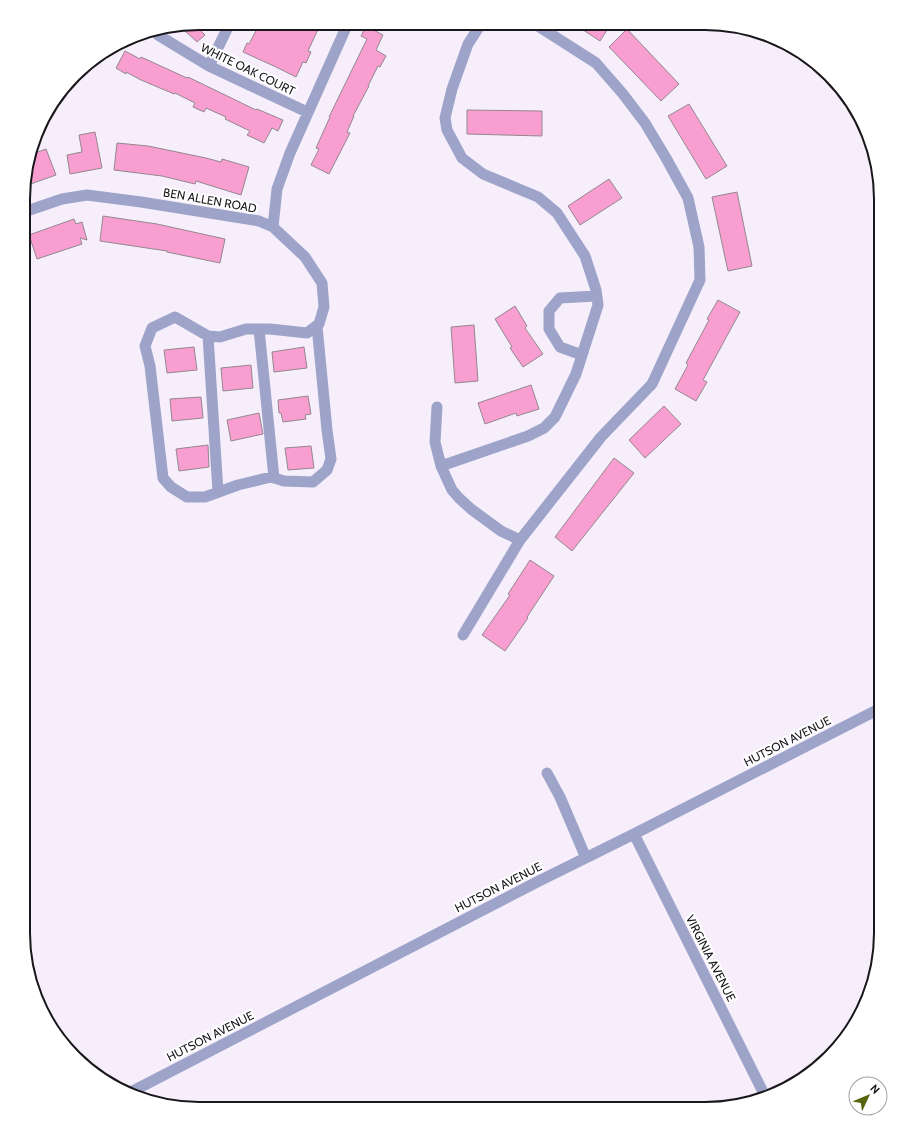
<svg xmlns="http://www.w3.org/2000/svg" width="904" height="1132" font-family="Cabin,sans-serif">
	<style>
		.building { fill: #f89ed0; stroke: #94878e }
		.lines { fill: none; stroke-linecap: round; stroke-linejoin: round }
		.minor { stroke: #9da3c9; stroke-width: 11 }
		.labels { text-anchor: middle; dominant-baseline: central; stroke-width: 4; stroke-linejoin: round; paint-order: stroke }
		.street-label { font-size: 12px; fill: #19171b; stroke: #fff }
		.rim { fill: none; stroke: #19171b; stroke-width: 2 }
	</style>
	<rect width="100%" height="100%" fill="#f6effb"/>
	<!-- building -->
	<path class="building" d="M 260,23 L 321,23 L 308,51 L 311,52 L 306,63 L 303,62 L 296,77 L 276,67 L 243,52 L 247,43 L 249,44 Z
		M 194,24 L 205,35 L 197,42 L 184,30 L 189,25 Z
		M 574,24 L 611,24 L 600,41 Z
		M 366,26 L 383,35 L 376,50 L 386,56 L 380,67 L 378,66 L 368,86 L 369,86 L 353,116 L 354,116 L 347,132 L 350,133 L 329,174 L 311,165 L 319,149 L 316,148 L 330,117 L 329,117 L 367,39 L 361,36 Z
		M 627,29 L 679,84 L 661,101 L 609,47 Z
		M 125,51 L 140,59 L 141,57 L 187,78 L 188,77 L 256,110 L 257,109 L 283,120 L 278,131 L 272,128 L 264,143 L 247,135 L 250,131 L 225,119 L 226,117 L 206,108 L 204,112 L 193,107 L 195,103 L 175,93 L 174,94 L 141,80 L 126,72 L 126,74 L 116,68 Z
		M 689,104 L 727,166 L 706,179 L 668,116 Z
		M 467,110 L 542,111 L 542,136 L 467,134 Z
		M 95,132 L 102,168 L 70,174 L 67,155 L 82,152 L 79,135 Z
		M 117,143 L 148,146 L 206,158 L 221,162 L 222,159 L 249,167 L 241,195 L 196,181 L 195,184 L 162,176 L 114,170 Z
		M 46,149 L 56,175 L 25,186 L 25,176 L 32,154 Z
		M 609,179 L 622,198 L 580,225 L 568,206 Z
		M 737,192 L 752,266 L 728,271 L 712,197 Z
		M 103,216 L 157,224 L 225,239 L 220,263 L 167,252 L 167,251 L 100,241 Z
		M 74,219 L 76,224 L 82,222 L 87,240 L 80,238 L 82,244 L 37,259 L 29,235 Z
		M 718,300 L 740,312 L 703,380 L 707,382 L 696,401 L 675,389 L 688,365 L 686,363 L 709,320 L 707,319 Z
		M 515,306 L 527,326 L 525,328 L 543,354 L 523,367 L 510,348 L 512,347 L 495,319 Z
		M 474,325 L 478,381 L 455,383 L 451,327 Z
		M 194,347 L 197,370 L 167,373 L 164,350 Z
		M 304,347 L 307,368 L 274,372 L 272,352 Z
		M 251,365 L 253,388 L 223,391 L 221,368 Z
		M 531,385 L 539,409 L 517,416 L 516,413 L 485,424 L 478,403 Z
		M 308,396 L 311,414 L 305,415 L 306,419 L 283,422 L 281,413 L 279,413 L 278,400 Z
		M 201,397 L 203,418 L 172,421 L 170,399 Z
		M 664,406 L 681,424 L 645,458 L 629,440 Z
		M 259,413 L 263,434 L 231,441 L 227,420 Z
		M 208,445 L 209,467 L 179,471 L 176,449 Z
		M 311,446 L 314,468 L 288,470 L 285,448 Z
		M 614,458 L 634,473 L 572,551 L 555,537 Z
		M 530,560 L 554,576 L 527,617 L 528,618 L 505,651 L 482,635 L 510,595 L 508,594 Z"/>
	<g class="lines">
		<!-- minor -->
		<path class="minor" d="M 158,35 L 209,66 L 307,112
			M 209,66 L 230,23
			M 24,212 L 62,199 L 87,195 L 141,202 L 259,221 L 273,227 L 305,257 L 322,283 L 324,307 L 319,324 L 307,333 L 270,329 L 246,329 L 220,337 L 208,336 L 175,317 L 152,328 L 145,346 L 150,366 L 163,478 L 171,487 L 187,497 L 205,497 L 238,485 L 271,477 L 284,481 L 313,482 L 327,470 L 331,459 L 327,430 L 317,326
			M 273,227 L 277,189 L 290,153 L 348,23
			M 259,329 L 274,478
			M 208,336 L 218,492
			M 582,355 L 560,347 L 549,329 L 549,311 L 560,298 L 596,296
			M 437,407 L 435,442 L 441,466 L 452,490 L 459,498 L 471,509 L 501,531 L 520,540
			M 441,466 L 528,436 L 544,428 L 555,417 L 576,374 L 598,305 L 596,290 L 585,256 L 557,213 L 538,197 L 483,174 L 462,158 L 447,130 L 445,118 L 452,89 L 468,44 L 481,24
			M 463,635 L 520,540 L 601,437 L 652,384 L 700,280 L 699,247 L 688,198 L 666,158 L 645,123 L 623,94 L 596,63 L 535,24
			M 547,773 L 560,797 L 586,858
			M 634,834 L 764,1094
			M 782,1089 L 798,1081
			M 129,1093 L 539,881 L 634,834 L 881,708"/>
	</g>
	<g class="labels">
		<!-- street labels -->
		<g class="street-label">
			<text transform="translate(248 69) rotate(26)">WHITE OAK COURT</text>
			<text transform="translate(210 200) rotate(10)">BEN ALLEN ROAD</text>
			<text transform="translate(787 741) rotate(-27)">HUTSON AVENUE</text>
			<text transform="translate(498 887) rotate(-27)">HUTSON AVENUE</text>
			<text transform="translate(711 958) rotate(63)">VIRGINIA AVENUE</text>
			<text transform="translate(210 1036) rotate(-27)">HUTSON AVENUE</text>
		</g>
	</g>
	<!-- crop -->
	<path d="M0 0H904V1132H0ZM199 30H705A169 169 0 0 1 874 199V933A169 169 0 0 1 705 1102H199A169 169 0 0 1 30 933V199A169 169 0 0 1 199 30Z" fill="#fff" fill-rule="evenodd"/>
	<path class="rim" d="M199 30H705A169 169 0 0 1 874 199V933A169 169 0 0 1 705 1102H199A169 169 0 0 1 30 933V199A169 169 0 0 1 199 30Z"/>
	<!-- north arrow -->
	<g transform="translate(868 1096) rotate(46)"><circle r="19" fill="#ffffff" stroke="#a3a2a4"/>
	<path d="M0-3L7 15L0 10L-7 15Z" fill="#56660f"/>
	<text y="-6" font-size="11" font-weight="bold" text-anchor="middle" fill="#19171b">N</text>
	</g>
</svg>
